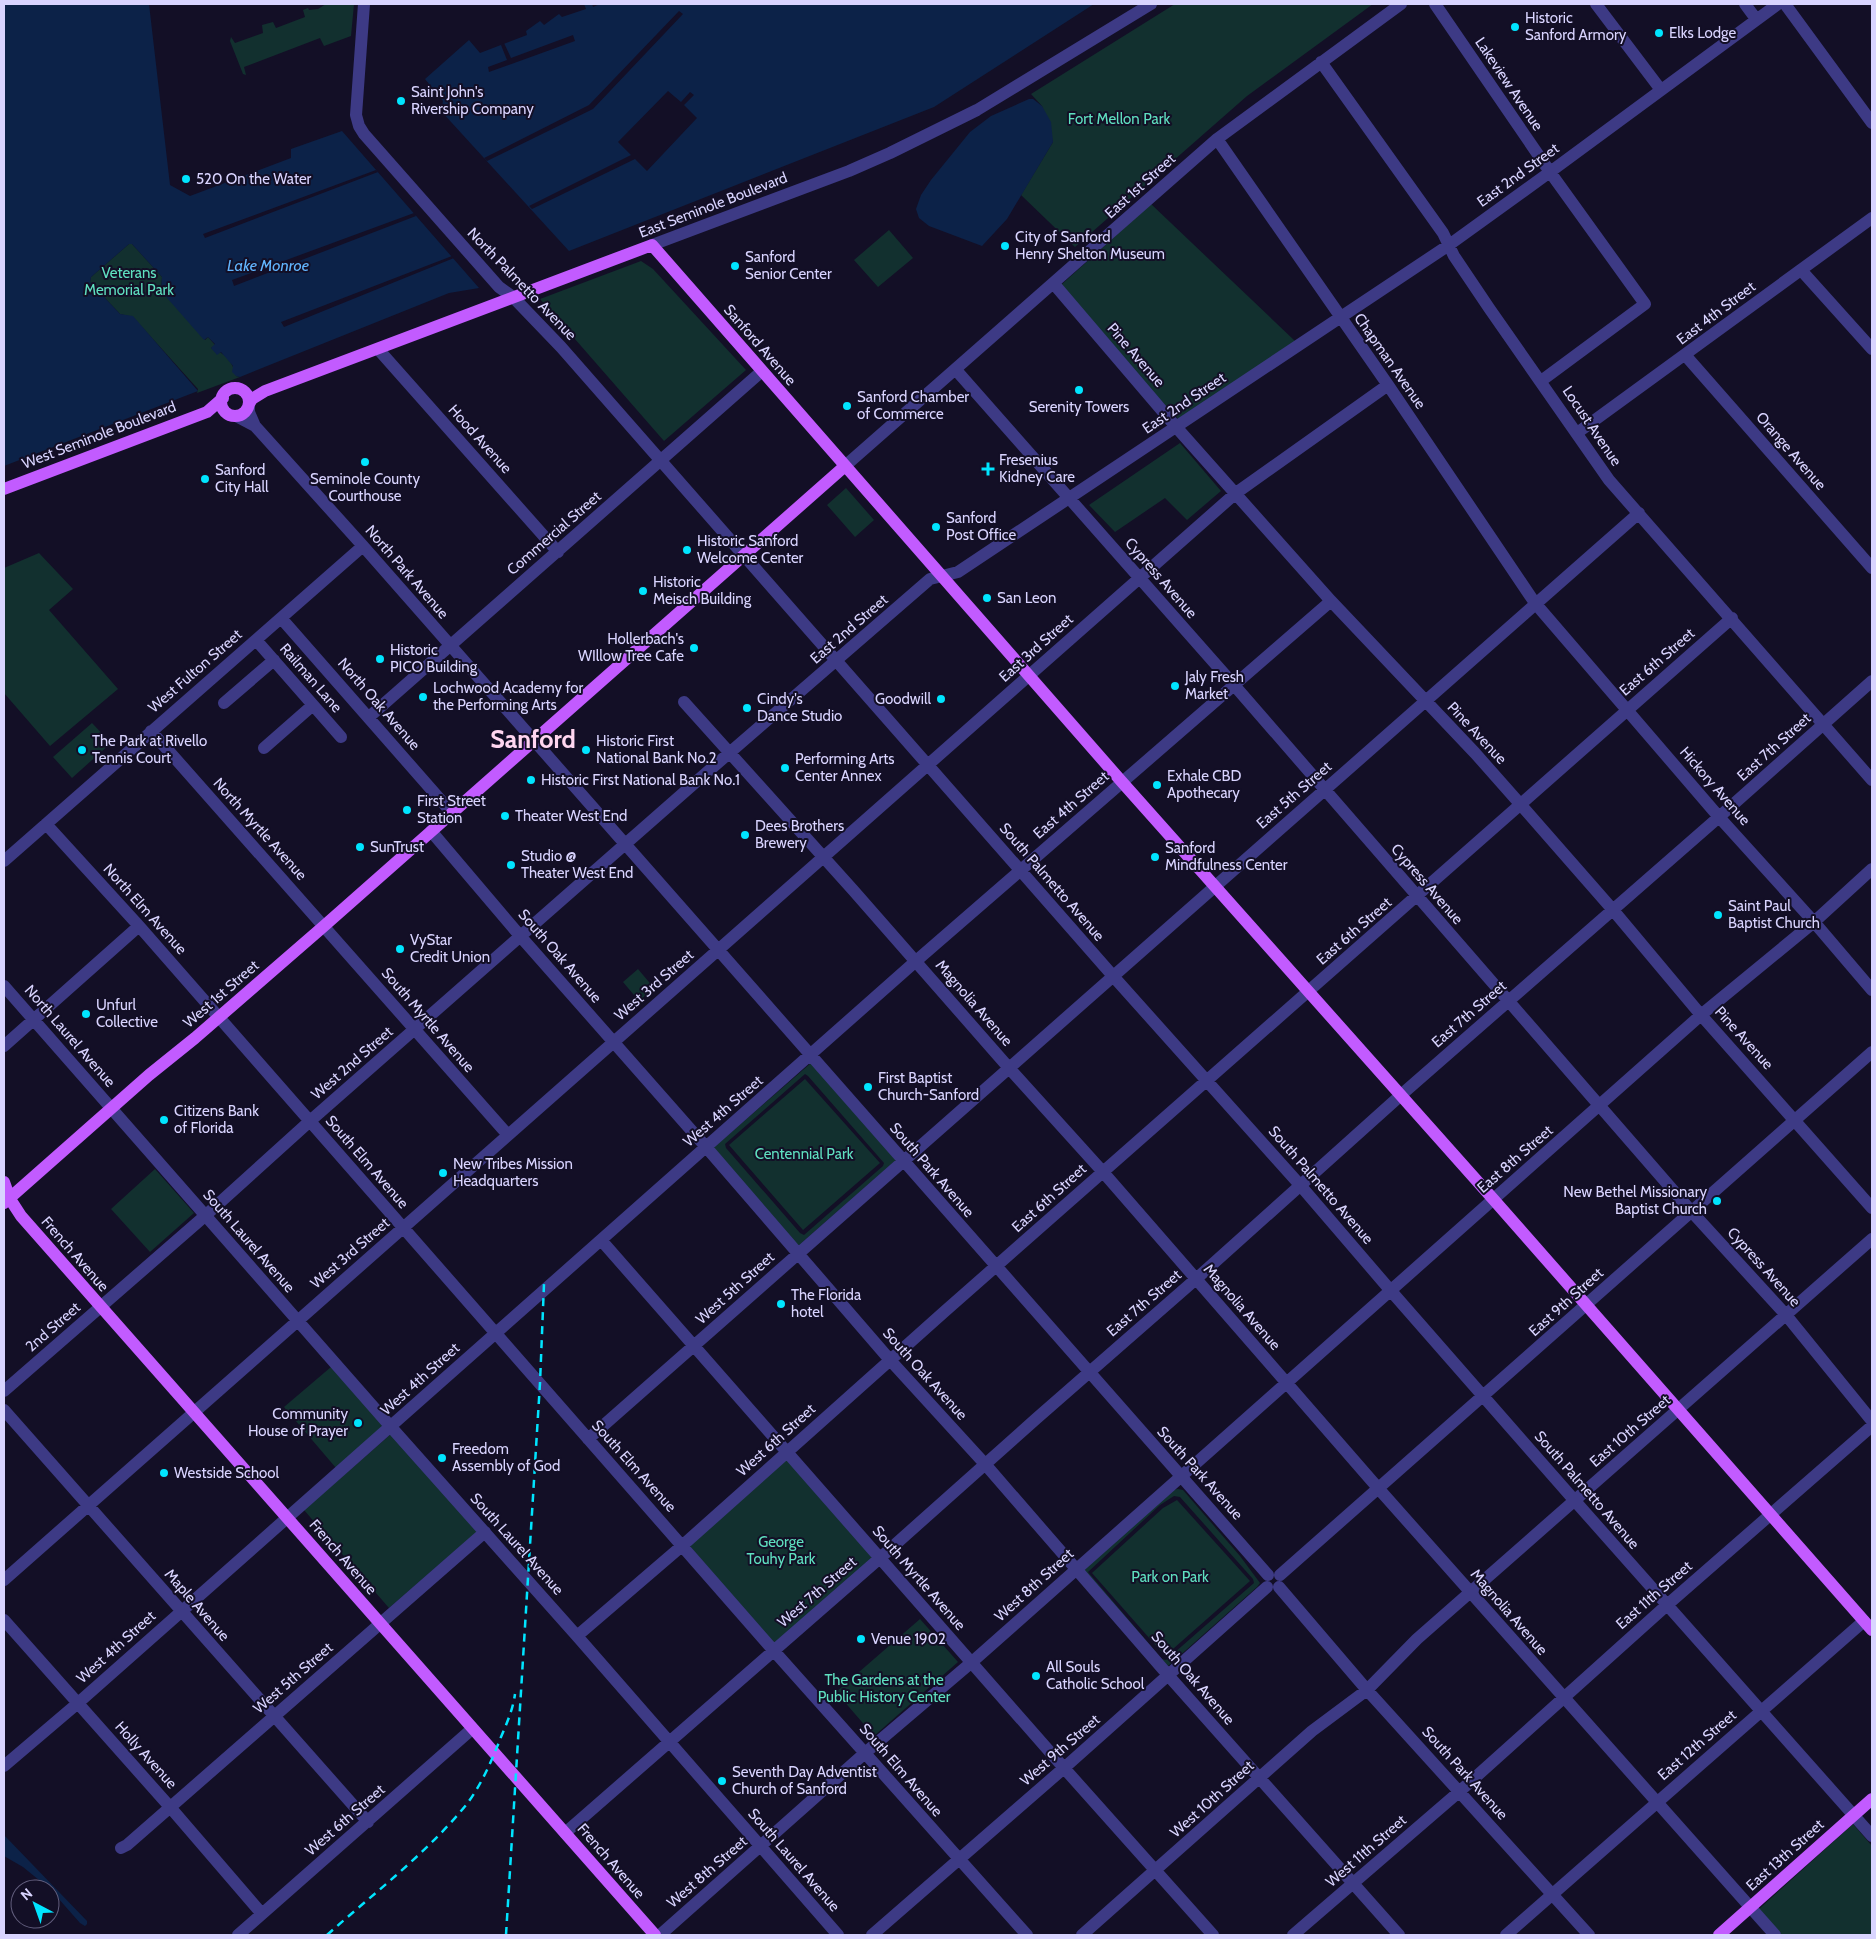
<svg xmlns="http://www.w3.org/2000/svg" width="1876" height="1939" font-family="Cabin,sans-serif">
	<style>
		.green { fill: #12302f; fill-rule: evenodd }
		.water { fill: #0c2248 }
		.pier { fill: #130f26 }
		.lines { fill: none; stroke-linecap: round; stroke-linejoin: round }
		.minor { stroke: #3d3a85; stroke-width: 12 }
		.major { stroke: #c25bff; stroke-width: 12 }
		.rail { stroke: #00e5ff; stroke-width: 2.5; stroke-dasharray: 8 6; stroke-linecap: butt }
		.poi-dot { fill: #00e5ff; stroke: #130f26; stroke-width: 2 }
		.labels { text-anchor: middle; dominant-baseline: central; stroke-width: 4; stroke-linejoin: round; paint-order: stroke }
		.poi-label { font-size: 15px; fill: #d9d4ff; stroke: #130f26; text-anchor: start }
		.street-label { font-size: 15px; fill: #d9d4ff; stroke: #130f26 }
		.park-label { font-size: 15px; fill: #5fe0c0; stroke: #130f26 }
		.water-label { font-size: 16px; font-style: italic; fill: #62b6ff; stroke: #130f26 }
		.town-label { font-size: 25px; font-weight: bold; fill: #ffd6f0; stroke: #130f26 }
	</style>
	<rect width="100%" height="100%" fill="#130f26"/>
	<!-- green -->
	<path class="green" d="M 326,4 L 354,4 L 351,36 L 324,46 L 320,38 L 244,67 L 246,75 L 243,74 L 230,41 L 231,37 L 235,43 L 263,33 L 262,25 L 273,22 L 276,28 L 305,17 L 303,10 L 308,8 L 309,10 L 318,9 Z
		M 1175,4 L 1373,4 L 1247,96 L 1075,247 L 1021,195 L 1053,142 L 1042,106 L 1031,94 Z
		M 1151,204 L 1295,341 L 1179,420 L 1133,370 L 1061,285 Z
		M 889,230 L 913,258 L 878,287 L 854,260 Z
		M 129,244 L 132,244 L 162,277 L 161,289 L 205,340 L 208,337 L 215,345 L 211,348 C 225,353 233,362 236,376 L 240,377 L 197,393 L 198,389 L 133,317 L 120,314 L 90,282 L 91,277 Z
		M 641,261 L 653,269 L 746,370 L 664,441 L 540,299 Z
		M 1180,443 L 1221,491 L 1187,520 L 1165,498 L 1115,532 L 1089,505 Z
		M 846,488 L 874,520 L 855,537 L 827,505 Z
		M 39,553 L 73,589 L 49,610 L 118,689 L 50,746 L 4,693 L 4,568 Z
		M 92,723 L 111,743 L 72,778 L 53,757 Z
		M 638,969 L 654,988 L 639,1001 L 623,982 Z
		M 811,1063 L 896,1160 L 798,1246 L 713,1148 ZM 805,1074 L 808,1076 L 884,1163 L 883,1166 L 804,1235 L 800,1233 L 726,1148 L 725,1144 Z
		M 805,1079 L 880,1163 L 803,1230 L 729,1145 Z
		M 155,1169 L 194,1213 L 150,1252 L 111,1209 Z
		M 331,1367 L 384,1426 L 336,1468 L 284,1407 Z
		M 391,1434 L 478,1531 L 389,1608 L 304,1510 Z
		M 787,1459 L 874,1557 L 773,1644 L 689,1545 Z
		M 1178,1489 L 1183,1490 L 1240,1556 L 1260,1583 L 1257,1587 L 1168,1666 L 1083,1571 L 1172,1490 ZM 1174,1496 L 1180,1497 L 1253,1579 L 1254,1583 L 1166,1660 L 1162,1659 L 1088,1572 L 1160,1505 Z
		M 1177,1500 L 1250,1581 L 1165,1656 L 1092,1573 L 1163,1508 Z
		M 920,1619 L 958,1662 L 874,1736 L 836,1692 Z
		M 1853,1824 L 1872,1846 L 1872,1935 L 1782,1935 L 1759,1909 Z"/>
	<!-- water -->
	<path class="water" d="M 4,4 L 149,4 L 170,185 L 190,196 L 291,158 L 291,149 L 342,131 L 479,288 L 449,293 L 240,377 L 236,376 L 232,372 L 233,366 L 221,352 L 217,355 L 211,348 L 215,344 L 208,337 L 204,340 L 161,291 L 162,277 L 132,244 L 129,244 L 91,277 L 90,282 L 120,314 L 133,316 L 198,391 L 4,466 Z
		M 584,4 L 592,4 L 593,7 L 600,4 L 1094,4 L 934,107 L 569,251 L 441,111 L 443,101 L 425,79 L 469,40 L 480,53 L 527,35 L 526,31 L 540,21 L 544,25 L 559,14 L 562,17 L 586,9 Z
		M 1029,99 L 1033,99 L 1042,106 L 1051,122 L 1053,142 L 1007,219 L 982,246 L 929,226 L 919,218 L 916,209 L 921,195 L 931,180 L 970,132 L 991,116 Z
		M 4,1835 L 87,1921 L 87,1924 L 85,1926 L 80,1923 L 50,1889 L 23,1867 L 4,1856 Z"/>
	<!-- pier -->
	<path class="pier" d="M 679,11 L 683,14 L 593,109 L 487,161 L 484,158 L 589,105 Z
		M 573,35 L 575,41 L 489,72 L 488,67 L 507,60 L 501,45 L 504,43 L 511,58 Z
		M 668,91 L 681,102 L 690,92 L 694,95 L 684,105 L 697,118 L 647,171 L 635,159 L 532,209 L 529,206 L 631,155 L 618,142 Z
		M 376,170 L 378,172 L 205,238 L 203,234 Z
		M 414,213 L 416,216 L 234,286 L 232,280 Z
		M 452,256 L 454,258 L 284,327 L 281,322 Z"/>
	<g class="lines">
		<!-- minor -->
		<path class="minor" d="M 364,4 L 356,115 L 359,126 L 364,134 L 499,287 L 513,297 L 561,347 L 1113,976 L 1300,1185 L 1391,1291 L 1575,1501 L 1872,1836
			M 1435,4 L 1550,172 L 1645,304 L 1541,381
			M 1596,4 L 1661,90
			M 1745,4 L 1756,19
			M 1785,4 L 1872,123
			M 1321,62 L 1443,233 L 1454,256 L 1489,308 L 1609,480 L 1872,780
			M 1217,139 L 1388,385 L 1535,603 L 1719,817 L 1814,922 L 1872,990
			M 652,245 L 849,171 L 890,153 L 977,110 L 1151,4
			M 1801,270 L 1872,349
			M 1054,284 L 1177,428 L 1331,601 L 1475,753 L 1521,805 L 1613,910 L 1701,1015 L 1872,1208
			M 378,349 L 558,552
			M 1686,356 L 1872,568
			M 956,370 L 1234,685 L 1691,1211 L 1786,1315 L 1872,1421
			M 249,406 L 249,412 L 255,426 L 363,546 L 1268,1575
			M 236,416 L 255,426
			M 1577,433 L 1872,218
			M 845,466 L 1217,139 L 1401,4
			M 281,618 L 452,813
			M 256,640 L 341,737
			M 684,702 L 853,890 L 1009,1068 L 1103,1172 L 1378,1488 L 1775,1935
			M 224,703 L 274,660
			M 369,717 L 761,372
			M 151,731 L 508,1135
			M 264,748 L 313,705
			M 46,824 L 139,926 L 774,1651 L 1027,1935
			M 431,831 L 521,937 L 706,1147 L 890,1360 L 985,1464 L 1175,1683 L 1399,1935
			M 4,861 L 363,546
			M 4,986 L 391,1427 L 577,1636 L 838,1935
			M 4,1046 L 139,926
			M 601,1240 L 1064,1768 L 1213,1935
			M 4,1391 L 206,1215 L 310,1121 L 705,774 L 930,579 L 958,572 L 1449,245 L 1550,172 L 1778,4
			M 4,1410 L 368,1822
			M 588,1439 L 1639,513
			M 1280,1575 L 1872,1052
			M 4,1580 L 1236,493 L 1388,385
			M 1279,1587 L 1367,1690 L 1589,1935
			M 4,1620 L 170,1807 L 262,1914
			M 577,1636 L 683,1545 L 944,1312 L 1732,618
			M 4,1766 L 78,1703 L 916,961 L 1331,601
			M 565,1833 L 880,1558 L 1037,1418 L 1196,1279 L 1401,1095 L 1719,817 L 1872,681
			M 121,1848 L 127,1845 L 485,1532
			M 238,1935 L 472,1729
			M 660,1935 L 865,1753 L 972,1662 L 1701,1015 L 1814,922 L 1872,869
			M 872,1935 L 1064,1768 L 1267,1587
			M 1082,1935 L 1312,1731 L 1367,1690 L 1417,1639 L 1872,1239
			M 1293,1935 L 1460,1791 L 1667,1605 L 1872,1426
			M 1506,1935 L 1864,1621"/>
		<!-- major -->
		<path class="major" d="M221 402a14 14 0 1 1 28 0a14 14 0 1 1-28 0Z
			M 249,404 L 252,399 L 265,391 L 652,245 L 1122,782 L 1494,1200 L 1872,1630
			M 4,489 L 207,412 L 223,398
			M 4,1182 L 10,1199 L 21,1216 L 655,1935
			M 4,1203 L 149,1075 L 195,1038 L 324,926 L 845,466
			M 1719,1935 L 1872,1799"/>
		<!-- rail -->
		<path class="rail" d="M 327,1935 C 373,1894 427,1853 466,1805 C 481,1786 492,1760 501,1737 C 507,1723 513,1709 515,1694
			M 506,1935 L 540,1383 L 544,1284"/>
	</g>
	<!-- markers -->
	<g class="poi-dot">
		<circle cx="1515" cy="27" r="5"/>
		<circle cx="1659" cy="33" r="5"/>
		<circle cx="401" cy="101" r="5"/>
		<circle cx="186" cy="179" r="5"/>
		<circle cx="1005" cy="246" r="5"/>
		<circle cx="735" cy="266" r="5"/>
		<circle cx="1079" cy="390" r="5"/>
		<circle cx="847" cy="406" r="5"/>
		<circle cx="365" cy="462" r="5"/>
		<path d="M985.5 461.5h5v5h5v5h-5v5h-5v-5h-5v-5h5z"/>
		<circle cx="205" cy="479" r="5"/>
		<circle cx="936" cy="527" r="5"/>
		<circle cx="687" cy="550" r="5"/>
		<circle cx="643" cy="591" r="5"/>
		<circle cx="987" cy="598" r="5"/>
		<circle cx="694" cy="648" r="5"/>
		<circle cx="380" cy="659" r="5"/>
		<circle cx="1175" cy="686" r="5"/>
		<circle cx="423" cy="697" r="5"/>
		<circle cx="941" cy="699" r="5"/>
		<circle cx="747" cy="708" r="5"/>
		<circle cx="82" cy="750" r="5"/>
		<circle cx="586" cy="750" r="5"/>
		<circle cx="785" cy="768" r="5"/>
		<circle cx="531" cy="780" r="5"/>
		<circle cx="1157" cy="785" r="5"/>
		<circle cx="407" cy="810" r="5"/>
		<circle cx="505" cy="816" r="5"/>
		<circle cx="745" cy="835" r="5"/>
		<circle cx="360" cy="847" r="5"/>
		<circle cx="1155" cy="857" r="5"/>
		<circle cx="511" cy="865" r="5"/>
		<circle cx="1718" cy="915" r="5"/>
		<circle cx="400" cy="949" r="5"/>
		<circle cx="86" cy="1014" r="5"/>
		<circle cx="868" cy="1087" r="5"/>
		<circle cx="164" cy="1120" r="5"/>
		<circle cx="443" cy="1173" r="5"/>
		<circle cx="1717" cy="1201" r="5"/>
		<circle cx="781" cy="1304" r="5"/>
		<circle cx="358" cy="1423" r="5"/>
		<circle cx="442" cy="1458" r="5"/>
		<circle cx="164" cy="1473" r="5"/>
		<circle cx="861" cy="1639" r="5"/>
		<circle cx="1036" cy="1676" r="5"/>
		<circle cx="722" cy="1781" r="5"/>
	</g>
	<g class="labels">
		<!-- poi labels -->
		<g class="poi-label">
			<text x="1525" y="18">Historic<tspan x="1525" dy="17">Sanford Armory</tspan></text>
			<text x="1669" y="33">Elks Lodge</text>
			<text x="411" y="92">Saint John's<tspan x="411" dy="17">Rivership Company</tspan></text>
			<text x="196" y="179">520 On the Water</text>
			<text x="1015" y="237">City of Sanford<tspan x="1015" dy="17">Henry Shelton Museum</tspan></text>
			<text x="745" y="257">Sanford<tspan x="745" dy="17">Senior Center</tspan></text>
			<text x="857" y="397">Sanford Chamber<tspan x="857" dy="17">of Commerce</tspan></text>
			<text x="1079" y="407" text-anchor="middle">Serenity Towers</text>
			<text x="999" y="460">Fresenius<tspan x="999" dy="17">Kidney Care</tspan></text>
			<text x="215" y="470">Sanford<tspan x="215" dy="17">City Hall</tspan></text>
			<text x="365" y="479" text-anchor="middle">Seminole County<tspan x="365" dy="17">Courthouse</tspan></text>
			<text x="946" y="518">Sanford<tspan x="946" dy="17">Post Office</tspan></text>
			<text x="697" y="541">Historic Sanford<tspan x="697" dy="17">Welcome Center</tspan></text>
			<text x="653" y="582">Historic<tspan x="653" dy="17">Meisch Building</tspan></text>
			<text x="997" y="598">San Leon</text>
			<text x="684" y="639" text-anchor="end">Hollerbach's<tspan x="684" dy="17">WIllow Tree Cafe</tspan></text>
			<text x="390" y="650">Historic<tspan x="390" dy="17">PICO Building</tspan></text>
			<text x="1185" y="677">Jaly Fresh<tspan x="1185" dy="17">Market</tspan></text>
			<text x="433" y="688">Lochwood Academy for<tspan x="433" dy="17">the Performing Arts</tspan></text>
			<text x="757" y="699">Cindy's<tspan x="757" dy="17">Dance Studio</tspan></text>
			<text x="931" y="699" text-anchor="end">Goodwill</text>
			<text x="92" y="741">The Park at Rivello<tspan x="92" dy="17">Tennis Court</tspan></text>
			<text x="596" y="741">Historic First<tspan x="596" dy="17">National Bank No.2</tspan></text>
			<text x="795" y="759">Performing Arts<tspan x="795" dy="17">Center Annex</tspan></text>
			<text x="1167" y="776">Exhale CBD<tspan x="1167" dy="17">Apothecary</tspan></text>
			<text x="541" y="780">Historic First National Bank No.1</text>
			<text x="417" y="801">First Street<tspan x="417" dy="17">Station</tspan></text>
			<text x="515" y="816">Theater West End</text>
			<text x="755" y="826">Dees Brothers<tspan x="755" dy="17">Brewery</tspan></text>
			<text x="370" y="847">SunTrust</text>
			<text x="1165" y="848">Sanford<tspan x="1165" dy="17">Mindfulness Center</tspan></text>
			<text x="521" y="856">Studio @<tspan x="521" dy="17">Theater West End</tspan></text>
			<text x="1728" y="906">Saint Paul<tspan x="1728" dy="17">Baptist Church</tspan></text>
			<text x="410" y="940">VyStar<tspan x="410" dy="17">Credit Union</tspan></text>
			<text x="96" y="1005">Unfurl<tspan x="96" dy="17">Collective</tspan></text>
			<text x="878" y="1078">First Baptist<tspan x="878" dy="17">Church-Sanford</tspan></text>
			<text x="174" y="1111">Citizens Bank<tspan x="174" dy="17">of Florida</tspan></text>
			<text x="453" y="1164">New Tribes Mission<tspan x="453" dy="17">Headquarters</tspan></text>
			<text x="1707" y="1192" text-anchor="end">New Bethel Missionary<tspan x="1707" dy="17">Baptist Church</tspan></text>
			<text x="791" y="1295">The Florida<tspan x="791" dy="17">hotel</tspan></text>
			<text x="348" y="1414" text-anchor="end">Community<tspan x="348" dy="17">House of Prayer</tspan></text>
			<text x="452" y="1449">Freedom<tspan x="452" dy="17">Assembly of God</tspan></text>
			<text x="174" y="1473">Westside School</text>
			<text x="871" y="1639">Venue 1902</text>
			<text x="1046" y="1667">All Souls<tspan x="1046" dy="17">Catholic School</tspan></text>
			<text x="732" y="1772">Seventh Day Adventist<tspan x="732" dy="17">Church of Sanford</tspan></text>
		</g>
		<!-- street labels -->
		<g class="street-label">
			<text transform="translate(1509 84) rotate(56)">Lakeview Avenue</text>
			<text transform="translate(1518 175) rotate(-36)">East 2nd Street</text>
			<text transform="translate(1140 186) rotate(-42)">East 1st Street</text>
			<text transform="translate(713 205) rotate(-21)">East Seminole Boulevard</text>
			<text transform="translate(522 284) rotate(46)">North Palmetto Avenue</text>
			<text transform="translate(1716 313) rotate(-37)">East 4th Street</text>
			<text transform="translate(760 345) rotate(49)">Sanford Avenue</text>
			<text transform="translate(1136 355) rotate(49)">Pine Avenue</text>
			<text transform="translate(1390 361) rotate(55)">Chapman Avenue</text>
			<text transform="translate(1184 403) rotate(-34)">East 2nd Street</text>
			<text transform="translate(1592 426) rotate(56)">Locust Avenue</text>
			<text transform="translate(99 435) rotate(-21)">West Seminole Boulevard</text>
			<text transform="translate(480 439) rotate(48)">Hood Avenue</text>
			<text transform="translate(1791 451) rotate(49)">Orange Avenue</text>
			<text transform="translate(554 533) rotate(-41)">Commercial Street</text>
			<text transform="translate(407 572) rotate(49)">North Park Avenue</text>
			<text transform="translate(1161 578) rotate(49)">Cypress Avenue</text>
			<text transform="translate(849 629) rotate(-41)">East 2nd Street</text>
			<text transform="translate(1036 648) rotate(-42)">East 3rd Street</text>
			<text transform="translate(1657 662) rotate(-41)">East 6th Street</text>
			<text transform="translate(195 671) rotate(-41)">West Fulton Street</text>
			<text transform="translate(311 678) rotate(49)">Railman Lane</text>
			<text transform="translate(379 704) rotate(49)">North Oak Avenue</text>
			<text transform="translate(1477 733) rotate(47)">Pine Avenue</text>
			<text transform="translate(1774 747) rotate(-42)">East 7th Street</text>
			<text transform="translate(1715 786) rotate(49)">Hickory Avenue</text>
			<text transform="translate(1294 795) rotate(-41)">East 5th Street</text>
			<text transform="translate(1071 805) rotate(-41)">East 4th Street</text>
			<text transform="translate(260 829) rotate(48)">North Myrtle Avenue</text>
			<text transform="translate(1052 882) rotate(49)">South Palmetto Avenue</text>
			<text transform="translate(1427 884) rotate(49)">Cypress Avenue</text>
			<text transform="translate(145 909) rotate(48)">North Elm Avenue</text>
			<text transform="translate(1354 931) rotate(-41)">East 6th Street</text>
			<text transform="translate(560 956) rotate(49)">South Oak Avenue</text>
			<text transform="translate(654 985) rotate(-41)">West 3rd Street</text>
			<text transform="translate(221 994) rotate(-41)">West 1st Street</text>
			<text transform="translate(974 1003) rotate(49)">Magnolia Avenue</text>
			<text transform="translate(1469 1014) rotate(-41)">East 7th Street</text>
			<text transform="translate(428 1020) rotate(49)">South Myrtle Avenue</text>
			<text transform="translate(70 1036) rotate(49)">North Laurel Avenue</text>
			<text transform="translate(1744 1038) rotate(48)">Pine Avenue</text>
			<text transform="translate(352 1063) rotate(-41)">West 2nd Street</text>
			<text transform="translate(723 1111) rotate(-41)">West 4th Street</text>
			<text transform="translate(1515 1159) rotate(-41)">East 8th Street</text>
			<text transform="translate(367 1162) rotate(49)">South Elm Avenue</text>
			<text transform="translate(932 1170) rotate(49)">South Park Avenue</text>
			<text transform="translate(1321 1185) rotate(49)">South Palmetto Avenue</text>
			<text transform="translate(1049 1198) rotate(-42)">East 6th Street</text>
			<text transform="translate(249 1241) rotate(49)">South Laurel Avenue</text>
			<text transform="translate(350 1253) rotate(-41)">West 3rd Street</text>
			<text transform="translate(75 1254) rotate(49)">French Avenue</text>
			<text transform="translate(1764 1267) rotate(48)">Cypress Avenue</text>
			<text transform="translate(735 1288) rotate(-42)">West 5th Street</text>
			<text transform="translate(1566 1302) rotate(-42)">East 9th Street</text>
			<text transform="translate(1144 1303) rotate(-41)">East 7th Street</text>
			<text transform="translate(1242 1307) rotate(49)">Magnolia Avenue</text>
			<text transform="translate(53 1327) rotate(-41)">2nd Street</text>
			<text transform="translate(925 1374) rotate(48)">South Oak Avenue</text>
			<text transform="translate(420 1379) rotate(-42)">West 4th Street</text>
			<text transform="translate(1630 1431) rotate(-41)">East 10th Street</text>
			<text transform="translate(776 1440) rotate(-42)">West 6th Street</text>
			<text transform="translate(634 1466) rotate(48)">South Elm Avenue</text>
			<text transform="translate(1200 1473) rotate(48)">South Park Avenue</text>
			<text transform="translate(1587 1490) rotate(49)">South Palmetto Avenue</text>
			<text transform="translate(517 1544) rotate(48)">South Laurel Avenue</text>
			<text transform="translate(343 1557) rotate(49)">French Avenue</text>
			<text transform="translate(919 1578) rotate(49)">South Myrtle Avenue</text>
			<text transform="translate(1034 1585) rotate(-42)">West 8th Street</text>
			<text transform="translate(817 1592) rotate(-41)">West 7th Street</text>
			<text transform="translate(1654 1595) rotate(-41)">East 11th Street</text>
			<text transform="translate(197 1605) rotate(49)">Maple Avenue</text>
			<text transform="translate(1509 1612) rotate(49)">Magnolia Avenue</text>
			<text transform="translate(116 1647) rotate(-42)">West 4th Street</text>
			<text transform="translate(293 1678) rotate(-41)">West 5th Street</text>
			<text transform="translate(1193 1678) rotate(49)">South Oak Avenue</text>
			<text transform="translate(1697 1745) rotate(-41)">East 12th Street</text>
			<text transform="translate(1060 1750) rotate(-41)">West 9th Street</text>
			<text transform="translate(146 1755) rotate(48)">Holly Avenue</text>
			<text transform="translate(901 1770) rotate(49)">South Elm Avenue</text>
			<text transform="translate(1465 1773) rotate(48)">South Park Avenue</text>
			<text transform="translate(1212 1799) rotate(-42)">West 10th Street</text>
			<text transform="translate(345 1820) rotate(-41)">West 6th Street</text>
			<text transform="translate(1366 1851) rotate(-41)">West 11th Street</text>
			<text transform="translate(1785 1855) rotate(-42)">East 13th Street</text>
			<text transform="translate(794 1860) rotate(49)">South Laurel Avenue</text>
			<text transform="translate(611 1861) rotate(49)">French Avenue</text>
			<text transform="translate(707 1872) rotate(-41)">West 8th Street</text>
		</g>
		<!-- park labels -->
		<g class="park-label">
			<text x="1119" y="119">Fort Mellon Park</text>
			<text x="129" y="273">Veterans<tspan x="129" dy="17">Memorial Park</tspan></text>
			<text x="804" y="1154">Centennial Park</text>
			<text x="781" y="1542">George<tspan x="781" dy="17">Touhy Park</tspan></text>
			<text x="1170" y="1577">Park on Park</text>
			<text x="884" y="1680">The Gardens at the<tspan x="884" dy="17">Public History Center</tspan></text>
		</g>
		<!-- water labels -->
		<g class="water-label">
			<text x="268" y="265">Lake Monroe</text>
		</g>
		<!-- town labels -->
		<g class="town-label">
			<text x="533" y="739">Sanford</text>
		</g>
	</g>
	<!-- border -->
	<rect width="1876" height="1939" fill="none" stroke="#d9d4ff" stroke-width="10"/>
	<!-- north arrow -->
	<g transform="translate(35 1904) rotate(319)"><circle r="24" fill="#130f26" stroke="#625e7d"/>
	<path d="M0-4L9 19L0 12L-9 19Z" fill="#00e5ff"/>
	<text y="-8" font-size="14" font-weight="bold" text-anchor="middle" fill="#d9d4ff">N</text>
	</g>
</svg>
